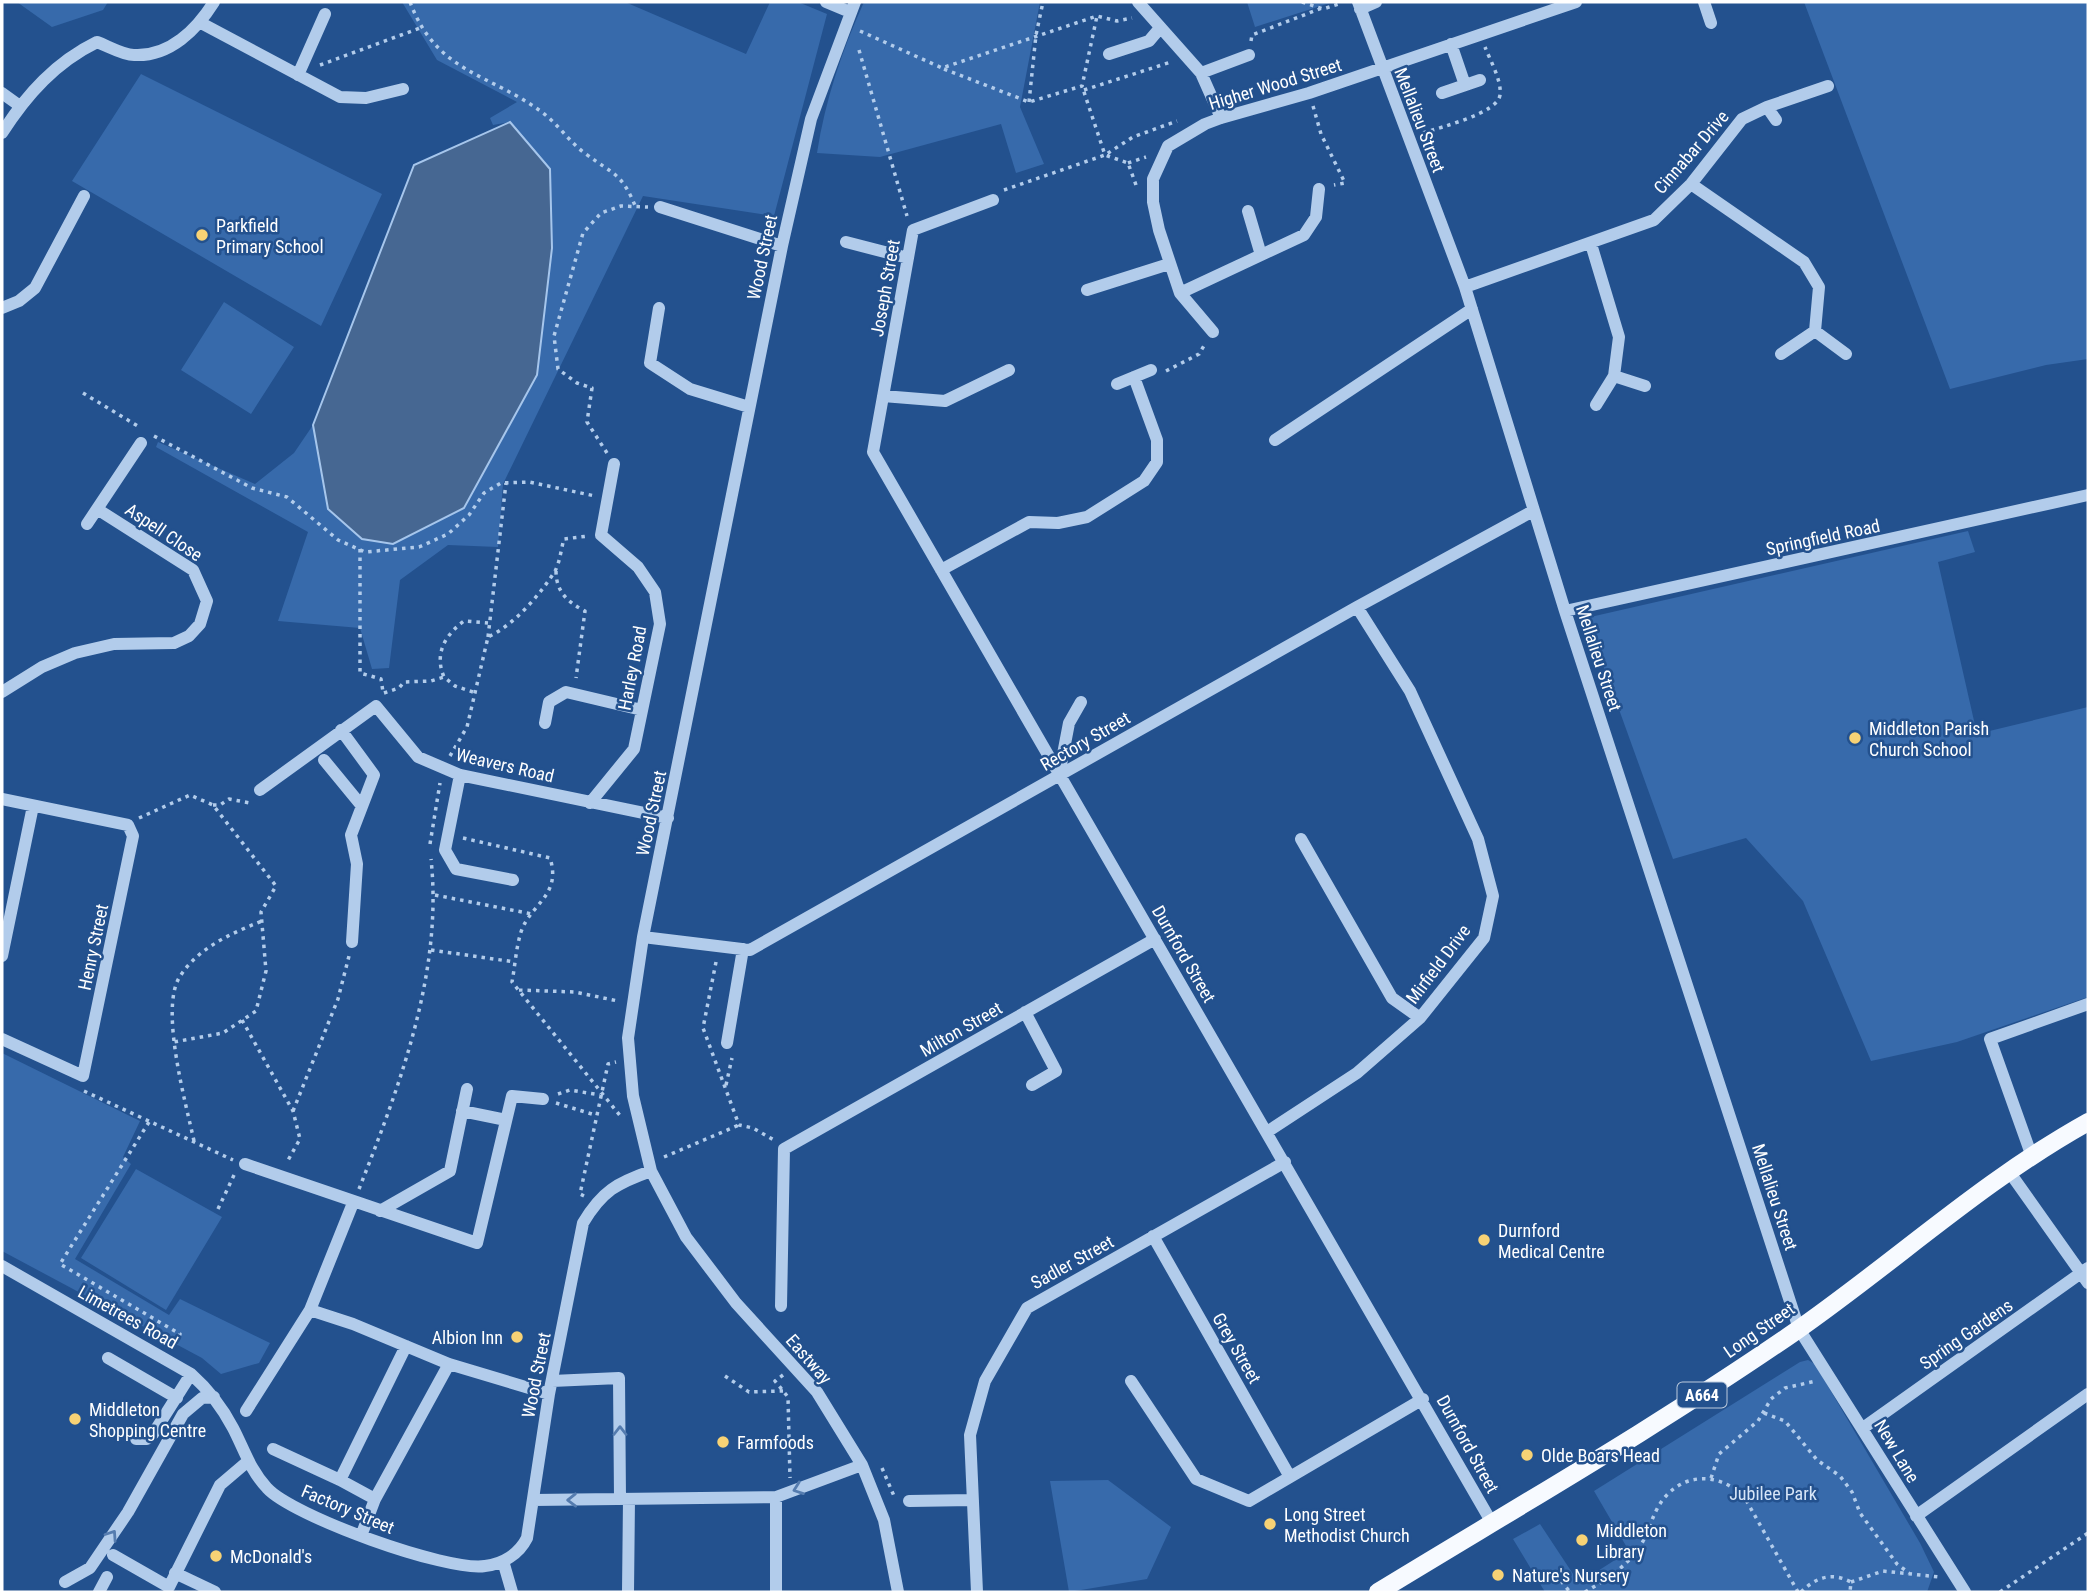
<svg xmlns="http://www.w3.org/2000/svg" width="2090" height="1594" font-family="'Roboto Condensed',sans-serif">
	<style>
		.green { fill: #376aab }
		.water { fill: #466792; stroke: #a6c6ec; stroke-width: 2 }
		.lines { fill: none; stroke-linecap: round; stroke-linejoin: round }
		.path { stroke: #b2cceb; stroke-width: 3.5; stroke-dasharray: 3.5 5; stroke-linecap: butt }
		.minor { stroke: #b2cceb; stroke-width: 12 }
		.major { stroke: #f7faff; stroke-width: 18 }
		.oneway { stroke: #557caf }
		.poi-dot { fill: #f7d275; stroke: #23518e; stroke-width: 2.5 }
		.labels { text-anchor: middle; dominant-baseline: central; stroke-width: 5; stroke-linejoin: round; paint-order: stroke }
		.shield { fill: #23518e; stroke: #bdcbdd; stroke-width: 2 }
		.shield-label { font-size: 16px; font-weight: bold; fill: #fff }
		.street-label { font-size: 18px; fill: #fff; stroke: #23518e }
		.poi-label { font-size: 18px; fill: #fff; stroke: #23518e; text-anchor: start }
		.park-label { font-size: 18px; fill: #d7e6f8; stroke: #23518e }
	</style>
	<rect width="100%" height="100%" fill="#23518e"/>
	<!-- green -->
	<path class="green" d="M 17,2 L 108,2 L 103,10 L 52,27 Z
		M 402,2 L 625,2 L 746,54 L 770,2 L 798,2 L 827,14 L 774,216 L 643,196 L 503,484 L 498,547 L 448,545 L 400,580 L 389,668 L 372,669 L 360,628 L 278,621 L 308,532 L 156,447 L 158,442 L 255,484 L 294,453 L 313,425 L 328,509 L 393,544 L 465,508 L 537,375 L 510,122 L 493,125 L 490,118 L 517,102 L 437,60 Z
		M 864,2 L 1040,2 L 1020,107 L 1044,164 L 1016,173 L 1001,124 L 880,157 L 817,153 C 825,101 842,50 864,2 Z
		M 1247,2 L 1333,2 L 1255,27 Z
		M 1804,2 L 2088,2 L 2088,359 L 2046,365 L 1950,389 Z
		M 141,74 L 382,194 L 321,326 L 72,181 Z
		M 224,302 L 294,347 L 251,414 L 181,370 Z
		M 1968,531 L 1975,552 L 1938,562 L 1977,734 L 2088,707 L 2088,997 L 1957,1042 L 1871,1061 L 1803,901 L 1746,838 L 1673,859 L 1586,618 Z
		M 2,1053 L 140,1121 L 123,1157 L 131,1164 L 75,1259 L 169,1315 L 180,1299 L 270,1343 L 259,1363 L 221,1374 L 202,1358 L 2,1251 Z
		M 136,1169 L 222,1217 L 166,1310 L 81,1258 Z
		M 1808,1360 L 1815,1364 L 1920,1543 L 1934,1572 L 1927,1592 L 1545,1592 L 1513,1539 L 1540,1524 L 1579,1583 L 1629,1551 L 1594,1491 L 1800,1362 Z
		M 1108,1480 L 1171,1527 L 1147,1579 L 1069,1592 L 1050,1481 Z"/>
	<!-- water -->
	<path class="water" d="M 510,122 L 550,169 L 552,248 L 537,375 L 464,508 L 393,544 L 362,539 L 328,509 L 313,425 L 414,165 Z"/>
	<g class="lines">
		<!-- path -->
		<path class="path" d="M 410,2 C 437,74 490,73 543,113 C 559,125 570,143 586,154 C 614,175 622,173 636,208
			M 1302,2 L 1323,9 L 1342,3
			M 860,31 L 942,68 L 1097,16 L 1117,21 L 1132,18
			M 1251,41 L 1252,35 L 1322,8
			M 859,50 L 907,216
			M 320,65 L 420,28
			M 944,69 L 1029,102 L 1082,86 L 1097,16
			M 1084,90 L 1171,62
			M 1029,102 L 1036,35 L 1043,2
			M 1313,106 L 1321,134 L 1345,183 L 1334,185
			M 1423,133 C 1441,127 1498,113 1500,95 C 1502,81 1490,60 1485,47
			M 1128,163 L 1146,157
			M 1136,185 L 1128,163 L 1105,155 L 1133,137 L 1177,121
			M 1004,190 L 1105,155 L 1082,86
			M 1166,371 L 1199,354 L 1205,344
			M 83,393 L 141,428
			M 154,436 L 252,488 L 287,497 L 338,540 L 365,552 L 419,547 L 448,534 L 469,515 L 484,493 L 501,483 L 529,482 L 595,496
			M 607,453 L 587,422 L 592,388 L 577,383 L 558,369 L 554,336 L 583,233 L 601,213 L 621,206 L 648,207
			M 360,549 L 360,673 L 381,679 L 383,692
			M 556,571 C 556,591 567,602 585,611 L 576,678
			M 488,637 L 506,483
			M 473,692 L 455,686 L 444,677 C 434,654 445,635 464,621 L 488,623
			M 384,693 L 399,688 L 404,682 L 431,681 L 444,677
			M 450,756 L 467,727 L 488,637 C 514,625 540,595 555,571 C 560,562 561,549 564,539 L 588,536
			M 213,805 L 220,805 L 229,799 L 250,803
			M 139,818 L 190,795 L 213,805 L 276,886 L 261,912 L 266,971 L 256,1011 L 223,1033 L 174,1042
			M 463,838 L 550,858 C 562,896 530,904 521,932 C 516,948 515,966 512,982 L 622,1118
			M 430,844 L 440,783
			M 435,895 L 532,914
			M 431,950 L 515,962
			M 716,962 L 703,1028 L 739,1125 L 753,1128 L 774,1140
			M 519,990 L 575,992 L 618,1001
			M 242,1020 L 293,1111 L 300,1139 L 287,1162
			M 726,1085 L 732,1058
			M 84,1091 L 233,1160
			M 558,1094 L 570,1090 L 600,1095
			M 556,1103 L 595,1115
			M 293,1111 L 338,999 L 349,956
			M 149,1122 L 60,1264 L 180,1334 L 174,1348
			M 194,1141 C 186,1104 160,1011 179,978 C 197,948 232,933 262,921
			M 664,1157 L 739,1125
			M 359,1189 C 400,1085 443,972 431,859
			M 584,1196 L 580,1194 L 608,1064 L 616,1062
			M 218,1209 L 235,1173
			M 783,1375 L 775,1381 L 788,1397 L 790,1478
			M 725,1376 L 749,1392 L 783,1391
			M 1764,1413 L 1785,1421 L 1817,1460 L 1840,1476 L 1852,1492 L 1860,1513 L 1897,1564 L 1909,1573
			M 882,1468 L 894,1496
			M 1711,1478 L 1719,1454 L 1758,1421 L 1771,1399 L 1785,1388 L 1816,1381
			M 1561,1581 L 1570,1592
			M 1851,1582 L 1883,1571 L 1939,1577
			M 1585,1592 C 1604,1581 1626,1567 1639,1548 C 1650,1532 1652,1511 1666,1496 C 1689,1470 1726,1475 1746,1500 L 1798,1592
			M 1801,1592 C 1816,1577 1832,1572 1851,1582 L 1850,1592
			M 2000,1592 L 2088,1533"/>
		<!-- minor -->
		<path class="minor" d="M 826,2 L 850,12
			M 855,2 L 811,119 L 782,246 L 643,937 L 628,1038 L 633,1096 L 651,1171 L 686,1237 L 736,1303 L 817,1392 L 862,1465 L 884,1520 L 898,1592
			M 1138,2 L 1201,73 L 1221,118
			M 1358,2 L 1465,287 L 1565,611 L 1799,1329 L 1965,1592
			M 1704,2 L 1711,23
			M 1360,9 L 1376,2
			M 201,23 L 340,97 L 366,98 L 403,89
			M 1451,44 L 1465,85
			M 1109,54 L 1149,41 L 1160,28
			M 1201,73 L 1249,55
			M 298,75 L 325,14
			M 2,93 L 20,106
			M 1442,93 L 1480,80
			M 1767,107 L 1776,120
			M 2,133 C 27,94 56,62 97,42 C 108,46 123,55 134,55 C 170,57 197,29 214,2
			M 1691,184 L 1804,262 L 1819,287 L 1815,331 L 1781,354
			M 993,200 L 913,230 L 873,452 L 1492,1523
			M 660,207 L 782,246
			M 1248,211 L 1261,255
			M 846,242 L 908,258
			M 1591,244 L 1619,337 L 1614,376 L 1596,405
			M 1465,287 L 1654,220 L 1691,184 L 1742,119 L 1767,107 L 1828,86
			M 1087,290 L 1169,264
			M 1180,293 L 1304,235 L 1316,217 L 1319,189
			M 2,308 L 19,301 L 35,288 L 84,196
			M 659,308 L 650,363 L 690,389 L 749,407
			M 1815,331 L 1846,354
			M 1213,332 L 1180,293 L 1159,230 L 1153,202 L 1153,179 L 1168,146 L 1205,124 L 1221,118 L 1309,93 L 1576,2
			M 1614,376 L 1645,386
			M 1117,384 L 1151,370
			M 883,396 L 945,401 L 1009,370
			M 1275,440 L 1472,309
			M 87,524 L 141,443
			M 941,570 L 1029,522 L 1058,523 L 1087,517 L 1144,481 L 1157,462 L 1157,440 L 1134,377
			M 1565,611 L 2088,495
			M 2,692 L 42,667 L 75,653 L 114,644 L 174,643 L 189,636 L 200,624 L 207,601 L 193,570 L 97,509
			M 545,723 L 549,702 L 566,692 L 642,710
			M 341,730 L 374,775 L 351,835 L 357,864 L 352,942
			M 324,760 L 361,805
			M 460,775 L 445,850 L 456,869 L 513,880
			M 1059,775 L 1069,723 L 1081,702
			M 260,790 L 376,706 L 418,757 L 460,775 L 668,818
			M 2,799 L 128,825 L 133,836 L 83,1076 L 2,1039
			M 590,803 L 634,749 L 660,624 L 655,592 L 638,567 L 601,535 L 614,464
			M 1301,839 L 1392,998 L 1420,1018
			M 643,937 L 750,950 L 1357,607 L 1533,511
			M 2,956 L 33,806
			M 1025,1012 L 1056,1071 L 1032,1085
			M 727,1043 L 743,949
			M 462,1111 L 506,1120
			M 1267,1132 L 1357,1073 L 1420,1018 L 1484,938 L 1493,896 L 1478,839 L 1410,691 L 1357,607
			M 2031,1154 L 1990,1039 L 2088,1004
			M 245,1164 L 477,1243 L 512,1096 L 543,1099
			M 2008,1170 L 2088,1283
			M 380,1211 L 450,1171 L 467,1089
			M 1153,1236 L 1290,1477
			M 2,1266 L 191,1374 C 209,1390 222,1407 233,1428 C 244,1449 250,1470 267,1488 C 292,1516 447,1572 485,1566 C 503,1564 519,1554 527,1538 L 549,1394 L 583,1223 C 602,1191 617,1183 651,1171
			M 781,1306 L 784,1149 L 1155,939
			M 310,1310 L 353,1324 L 449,1364 L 549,1394
			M 108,1358 L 177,1398
			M 552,1381 L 619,1378 L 620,1499
			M 1131,1381 L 1196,1479 L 1249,1501 L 1423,1399
			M 246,1411 L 310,1310 L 353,1203
			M 1863,1428 L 2088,1268
			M 136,1439 L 147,1439 L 153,1434 L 191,1374
			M 273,1449 L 340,1480
			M 375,1499 L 449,1364
			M 533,1500 L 776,1497 L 862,1465
			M 909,1501 L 973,1500
			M 1916,1516 L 2088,1394
			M 361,1536 L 375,1499 L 340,1480 L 406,1346
			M 113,1555 L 169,1587 L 220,1485 L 247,1462
			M 503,1561 L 512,1592
			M 175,1573 L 215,1592
			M 65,1582 L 90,1568 L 128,1512 L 183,1414 L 202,1398 L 214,1397
			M 99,1592 L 107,1577
			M 628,1592 L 629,1499
			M 776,1592 L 776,1497
			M 977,1592 L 970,1435 L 985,1381 L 1027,1308 L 1285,1162"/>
		<!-- major -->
		<path class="major" d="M 1378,1592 C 1519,1506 1660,1425 1796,1331 C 1895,1262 1982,1181 2088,1122"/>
	</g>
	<!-- one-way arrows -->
	<defs><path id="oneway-chevron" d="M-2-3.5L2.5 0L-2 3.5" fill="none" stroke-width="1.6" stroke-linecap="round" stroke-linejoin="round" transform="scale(1.75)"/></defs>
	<g class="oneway">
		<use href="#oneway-chevron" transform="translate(620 1431) rotate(-90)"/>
		<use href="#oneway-chevron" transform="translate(798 1489) rotate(160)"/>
		<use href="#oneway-chevron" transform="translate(572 1500) rotate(179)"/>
		<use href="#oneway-chevron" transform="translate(112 1535) rotate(-56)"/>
	</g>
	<!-- markers -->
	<g class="poi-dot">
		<circle cx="202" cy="235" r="7"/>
		<circle cx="1855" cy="738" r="7"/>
		<circle cx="1484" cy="1240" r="7"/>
		<circle cx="517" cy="1337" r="7"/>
		<circle cx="75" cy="1419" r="7"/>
		<circle cx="723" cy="1442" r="7"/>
		<circle cx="1527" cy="1455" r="7"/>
		<circle cx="1270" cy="1524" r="7"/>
		<circle cx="1582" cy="1540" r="7"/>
		<circle cx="216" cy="1556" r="7"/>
		<circle cx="1498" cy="1575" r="7"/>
	</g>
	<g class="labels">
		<!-- shield labels -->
		<rect class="shield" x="1677.5" y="1382.5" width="49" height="25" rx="5"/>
		<g class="shield-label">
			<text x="1702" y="1395">A664</text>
		</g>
		<!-- street labels -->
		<g class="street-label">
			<text transform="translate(1275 84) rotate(-17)">Higher Wood Street</text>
			<text transform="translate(1420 120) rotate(69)">Mellalieu Street</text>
			<text transform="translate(1691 152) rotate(-49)">Cinnabar Drive</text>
			<text transform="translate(762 257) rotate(-78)">Wood Street</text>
			<text transform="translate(885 288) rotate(-80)">Joseph Street</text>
			<text transform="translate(164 532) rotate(34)">Aspell Close</text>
			<text transform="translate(1823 537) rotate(-12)">Springfield Road</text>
			<text transform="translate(1599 658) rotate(72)">Mellalieu Street</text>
			<text transform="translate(632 668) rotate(-79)">Harley Road</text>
			<text transform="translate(1085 741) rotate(-30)">Rectory Street</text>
			<text transform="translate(505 765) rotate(13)">Weavers Road</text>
			<text transform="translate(651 813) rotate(-78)">Wood Street</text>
			<text transform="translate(93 947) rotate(-78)">Henry Street</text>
			<text transform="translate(1184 954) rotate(60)">Durnford Street</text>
			<text transform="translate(1438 964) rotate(-53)">Mirfield Drive</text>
			<text transform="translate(961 1029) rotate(-30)">Milton Street</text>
			<text transform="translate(1775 1197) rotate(72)">Mellalieu Street</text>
			<text transform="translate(1072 1262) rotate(-29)">Sadler Street</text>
			<text transform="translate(128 1317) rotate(29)">Limetrees Road</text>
			<text transform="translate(1759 1330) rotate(-35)">Long Street</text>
			<text transform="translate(1966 1334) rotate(-35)">Spring Gardens</text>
			<text transform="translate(1237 1348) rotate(60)">Grey Street</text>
			<text transform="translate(809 1359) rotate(49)">Eastway</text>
			<text transform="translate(536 1375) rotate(-79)">Wood Street</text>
			<text transform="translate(1468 1444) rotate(61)">Durnford Street</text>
			<text transform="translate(1897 1451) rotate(59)">New Lane</text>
			<text transform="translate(348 1509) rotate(23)">Factory Street</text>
		</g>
		<!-- poi labels -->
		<g class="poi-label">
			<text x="216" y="225">Parkfield<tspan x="216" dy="21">Primary School</tspan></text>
			<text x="1869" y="728">Middleton Parish<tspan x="1869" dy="21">Church School</tspan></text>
			<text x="1498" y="1230">Durnford<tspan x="1498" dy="21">Medical Centre</tspan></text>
			<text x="503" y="1337" text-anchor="end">Albion Inn</text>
			<text x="89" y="1409">Middleton<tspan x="89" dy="21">Shopping Centre</tspan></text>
			<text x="737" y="1442">Farmfoods</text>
			<text x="1541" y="1455">Olde Boars Head</text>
			<text x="1284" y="1514">Long Street<tspan x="1284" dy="21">Methodist Church</tspan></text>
			<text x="1596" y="1530">Middleton<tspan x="1596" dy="21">Library</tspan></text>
			<text x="230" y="1556">McDonald's</text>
			<text x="1512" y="1575">Nature's Nursery</text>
		</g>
		<!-- park labels -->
		<g class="park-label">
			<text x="1773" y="1493">Jubilee Park</text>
		</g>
	</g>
	<!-- border -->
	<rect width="2090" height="1594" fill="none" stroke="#ffffff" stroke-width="7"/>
</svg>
